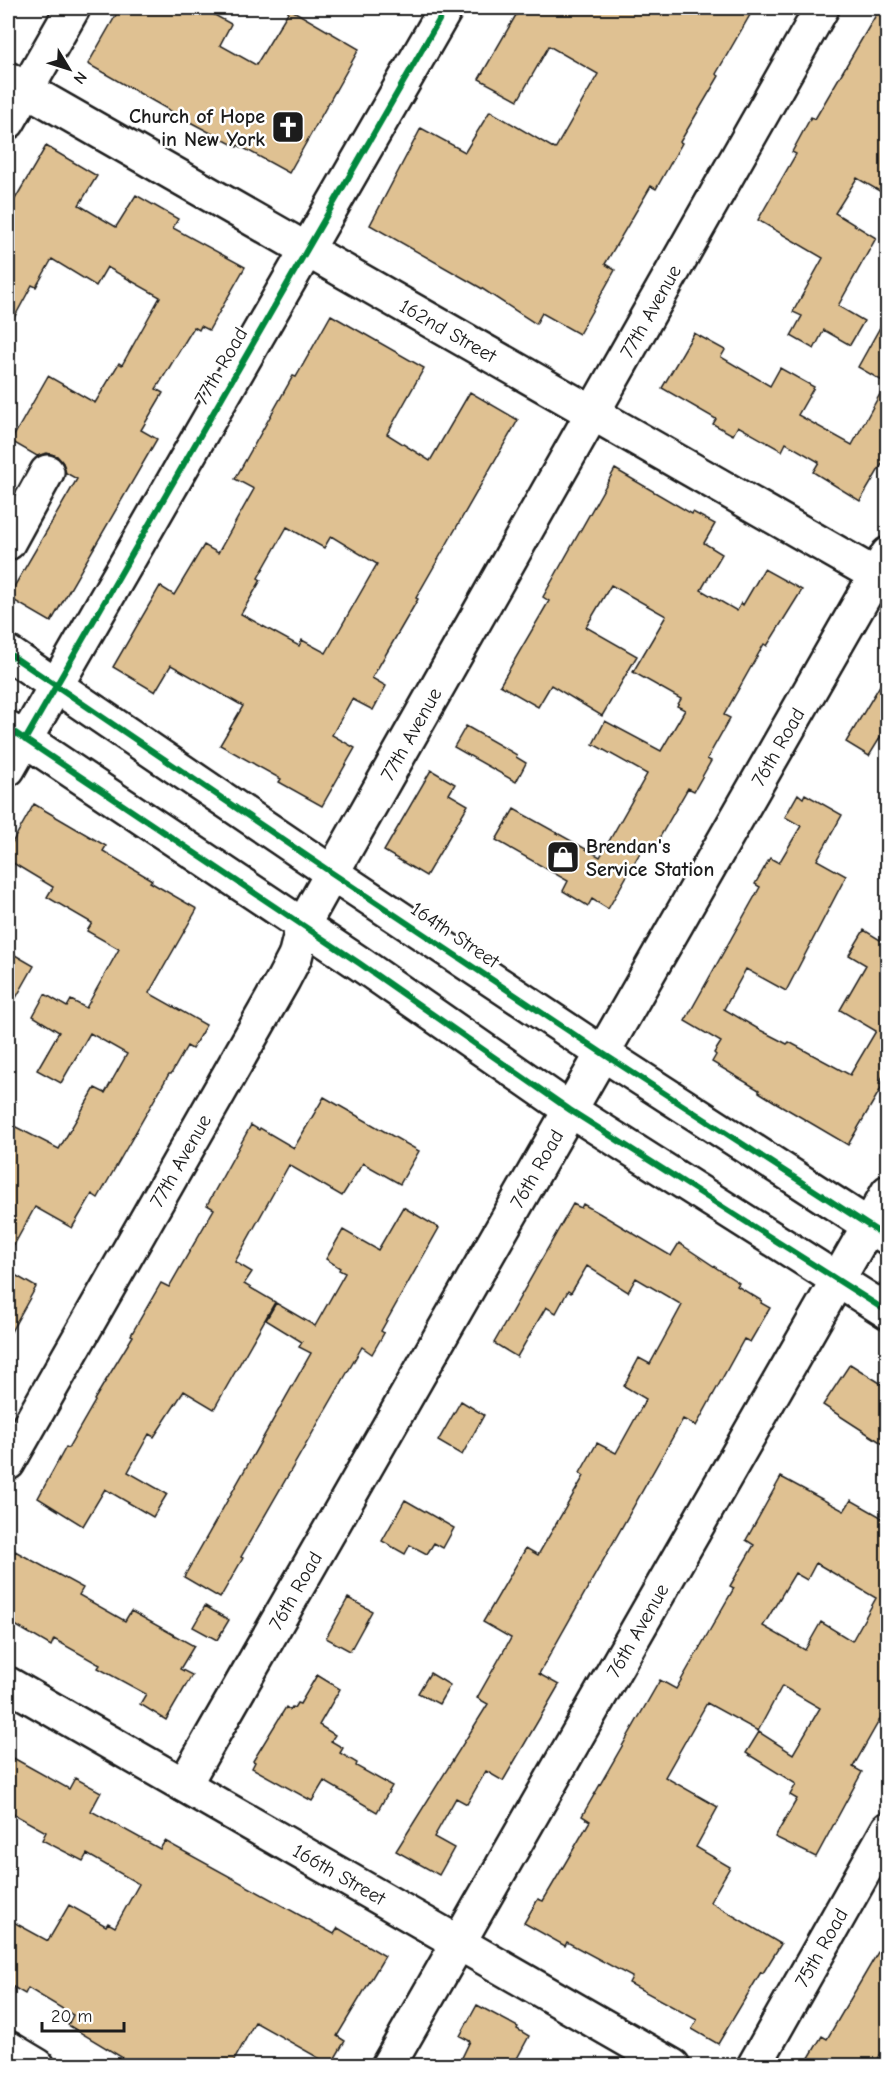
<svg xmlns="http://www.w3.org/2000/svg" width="895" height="2073" font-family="'Comic Neue',sans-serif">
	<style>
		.building { fill: #dfc192; stroke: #1c1c1c; stroke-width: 1.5; fill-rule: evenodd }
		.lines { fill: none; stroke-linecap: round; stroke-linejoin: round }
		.minor-casing { stroke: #1c1c1c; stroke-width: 38 }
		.minor { stroke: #fff; stroke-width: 33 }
		.cycleway-casing { stroke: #fff; stroke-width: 10 }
		.cycleway { stroke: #00873e; stroke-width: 6 }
		.labels { text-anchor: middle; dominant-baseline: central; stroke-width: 5; stroke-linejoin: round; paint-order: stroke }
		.poi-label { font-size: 20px; font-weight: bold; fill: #1c1c1c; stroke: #fff; text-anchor: end }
		.street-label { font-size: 20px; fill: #1c1c1c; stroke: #fff }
	</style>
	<rect width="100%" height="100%" fill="#fff"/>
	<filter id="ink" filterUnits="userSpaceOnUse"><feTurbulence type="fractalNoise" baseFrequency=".0167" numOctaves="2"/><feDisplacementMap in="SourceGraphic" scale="12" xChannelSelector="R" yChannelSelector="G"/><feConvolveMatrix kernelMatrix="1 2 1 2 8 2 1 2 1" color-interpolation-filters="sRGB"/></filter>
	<g filter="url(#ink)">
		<!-- building -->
		<path class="building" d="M 120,8 L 202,8 L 231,24 L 220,45 L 256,65 L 290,9 L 359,49 L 289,173 L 238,145 L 237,147 L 190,122 L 88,64 Z
			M 520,8 L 754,8 L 716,74 L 719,76 L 680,142 L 682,143 L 656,189 L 651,186 L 605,264 L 615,270 L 579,334 L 542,313 L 536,324 L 481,288 L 370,225 L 421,128 L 465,152 L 490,111 L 555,149 L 598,74 L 549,46 L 518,100 L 479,79 Z
			M 880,8 L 888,8 L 888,196 L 857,178 L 835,213 L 876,238 L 838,306 L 864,321 L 850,345 L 824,330 L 814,349 L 791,336 L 802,316 L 793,312 L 823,258 L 758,220 L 796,154 L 792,152 L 811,117 L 815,119 Z
			M 46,146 L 97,176 L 79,205 L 116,227 L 136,195 L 178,219 L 173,228 L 245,267 L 209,330 L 201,326 L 199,330 L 194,327 L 156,389 L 163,393 L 141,430 L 157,439 L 51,622 L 8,597 L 77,479 L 66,473 L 63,463 L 57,456 L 47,453 L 37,456 L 11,441 L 48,376 L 95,403 L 119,363 L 122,365 L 160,297 L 107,267 L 96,286 L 52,259 L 36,287 L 32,285 L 8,329 L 8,211 Z
			M 888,313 L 888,454 L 860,501 L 813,472 L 819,462 L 786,443 L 782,451 L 738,426 L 733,435 L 713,424 L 716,419 L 662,388 L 694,333 L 725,350 L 721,357 L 770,386 L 780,368 L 814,387 L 798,415 L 852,445 L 886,383 L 858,367 Z
			M 331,315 L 424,368 L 387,434 L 430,461 L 470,392 L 518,420 L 444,549 L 416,598 L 418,599 L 372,678 L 386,686 L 373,710 L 352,699 L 332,735 L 355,748 L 322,806 L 279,782 L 281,779 L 220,745 L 243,706 L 171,665 L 155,692 L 113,667 L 160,586 L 174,595 L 204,545 L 218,553 L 254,489 L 235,479 L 293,376 L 296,377 ZM 287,527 L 324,548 L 331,536 L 377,564 L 326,653 L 302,640 L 299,646 L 241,614 L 261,580 L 258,578 Z
			M 615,469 L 692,514 L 693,512 L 715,524 L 704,543 L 722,554 L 701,590 L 737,611 L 741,603 L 743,605 L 764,569 L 802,590 L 767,646 L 764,644 L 724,715 L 730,718 L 707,759 L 711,761 L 694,791 L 688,788 L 653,849 L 645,844 L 608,909 L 592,899 L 588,906 L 563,891 L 568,881 L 496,840 L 514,809 L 600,857 L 647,774 L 593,744 L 605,721 L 661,751 L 685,710 L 677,706 L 681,699 L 633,672 L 666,616 L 611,585 L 586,627 L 637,656 L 602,716 L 551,685 L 538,707 L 500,685 L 549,601 L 543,597 Z
			M 888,672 L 888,725 L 869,756 L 846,742 Z
			M 466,726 L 517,755 L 516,757 L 526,763 L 516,782 L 454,747 Z
			M 431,770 L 455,784 L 449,794 L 468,805 L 426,876 L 384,851 Z
			M 798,794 L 803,798 L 805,794 L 842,815 L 817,860 L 846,876 L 786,991 L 746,969 L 724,1009 L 760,1030 L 787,1044 L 789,1042 L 850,1075 L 876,1031 L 840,1010 L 866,965 L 849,955 L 864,930 L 880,940 L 888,926 L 888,1068 L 879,1083 L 883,1085 L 848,1145 L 775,1102 L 759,1092 L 759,1090 L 712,1062 L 716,1055 L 714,1053 L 721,1042 L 685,1021 L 760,887 L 755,884 L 770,858 L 779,863 L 801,826 L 785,817 Z
			M 34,804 L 106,846 L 103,851 L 152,880 L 150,882 L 197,909 L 149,993 L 206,1025 L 192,1049 L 187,1046 L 171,1074 L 169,1074 L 98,1198 L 92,1194 L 72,1228 L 35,1207 L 8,1256 L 8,1123 L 59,1149 L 95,1088 L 105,1093 L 127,1054 L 90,1033 L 61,1083 L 37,1070 L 59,1032 L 33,1016 L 45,994 L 67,1007 L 71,1000 L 86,1008 L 119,949 L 87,931 L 92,923 L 47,897 L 53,887 L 8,860 L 8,850 Z
			M 8,951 L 34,966 L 8,1012 Z
			M 324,1097 L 419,1151 L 400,1184 L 363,1163 L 342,1196 L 289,1165 L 235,1262 L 252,1272 L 244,1284 L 275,1302 L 214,1409 L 184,1391 L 154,1437 L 149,1434 L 128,1472 L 167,1494 L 153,1517 L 105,1489 L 83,1526 L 38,1498 L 66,1447 L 68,1448 L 95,1401 L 94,1400 L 133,1336 L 131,1335 L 161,1283 L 169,1287 L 214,1209 L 207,1205 L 251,1125 L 259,1130 L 260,1128 L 294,1148 Z
			M 573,1204 L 581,1208 L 583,1204 L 599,1213 L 671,1256 L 679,1243 L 739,1283 L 737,1286 L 762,1301 L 761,1303 L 770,1308 L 750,1342 L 744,1339 L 696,1426 L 683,1419 L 539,1674 L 559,1685 L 503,1781 L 486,1771 L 467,1804 L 456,1798 L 434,1837 L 454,1848 L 439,1875 L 396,1851 L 488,1704 L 477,1698 L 511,1638 L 483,1622 L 526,1548 L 538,1555 L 584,1476 L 580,1473 L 597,1443 L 616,1453 L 646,1399 L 624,1386 L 639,1358 L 650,1364 L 682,1305 L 636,1278 L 628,1292 L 587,1266 L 571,1293 L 568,1291 L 556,1313 L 546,1307 L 517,1357 L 494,1343 Z
			M 403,1207 L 439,1228 L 381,1331 L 384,1333 L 372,1354 L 362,1347 L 241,1557 L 243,1558 L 220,1598 L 184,1577 L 311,1353 L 299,1347 L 302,1342 L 266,1320 L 276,1303 L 315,1326 L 345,1273 L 339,1270 L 340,1268 L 326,1259 L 343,1230 L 378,1250 Z
			M 8,1271 L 36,1287 L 8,1337 Z
			M 850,1364 L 888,1388 L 888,1447 L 823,1405 Z
			M 461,1401 L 484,1415 L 462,1455 L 438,1441 Z
			M 781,1477 L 844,1511 L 851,1500 L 888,1521 L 888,1705 L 853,1767 L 862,1772 L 816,1857 L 775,1837 L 797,1799 L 790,1795 L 796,1784 L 746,1753 L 759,1732 L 793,1754 L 820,1708 L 782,1686 L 758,1731 L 707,1703 L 665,1777 L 718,1807 L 696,1847 L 730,1867 L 710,1902 L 781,1944 L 763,1973 L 761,1972 L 718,2044 L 692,2029 L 697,2020 L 629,1983 L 632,1977 L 567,1942 L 565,1946 L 524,1923 L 538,1899 L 543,1901 L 590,1821 L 582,1816 L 660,1680 L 676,1689 L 734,1588 L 730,1586 L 754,1545 L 746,1540 ZM 816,1563 L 876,1598 L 852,1641 L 821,1622 L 805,1650 L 763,1626 L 795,1573 L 807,1580 Z
			M 405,1500 L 454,1528 L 443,1548 L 434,1543 L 427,1554 L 410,1545 L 405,1554 L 382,1541 Z
			M 15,1551 L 83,1588 L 79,1595 L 125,1621 L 131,1611 L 194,1646 L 180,1669 L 192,1675 L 166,1720 L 140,1704 L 146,1694 L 98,1668 L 100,1665 L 54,1639 L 51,1646 L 8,1621 L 8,1566 Z
			M 348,1598 L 372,1611 L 350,1651 L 326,1638 Z
			M 205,1606 L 229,1620 L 217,1640 L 193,1627 Z
			M 430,1673 L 450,1685 L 439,1704 L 418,1693 Z
			M 317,1675 L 340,1689 L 319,1725 L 335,1735 L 331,1741 L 343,1748 L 340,1753 L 357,1763 L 356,1766 L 392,1786 L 377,1812 L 324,1781 L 312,1801 L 252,1768 L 255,1762 L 253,1761 L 286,1707 L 290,1710 L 292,1707 L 294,1708 L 297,1703 L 300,1704 Z
			M 8,1755 L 69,1789 L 75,1778 L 101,1792 L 91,1811 L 160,1849 L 165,1841 L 334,1934 L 338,1928 L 385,1956 L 337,2036 L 345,2041 L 331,2065 L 255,2022 L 231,2066 L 136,2066 L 68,2025 L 73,2015 L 28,1988 L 25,1994 L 8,1984 L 8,1919 L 48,1941 L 69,1905 L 106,1926 L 108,1923 L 115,1927 L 139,1884 L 87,1854 L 83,1861 L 42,1840 L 46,1832 L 8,1811 Z
			M 888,1935 L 888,2041 L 874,2066 L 804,2066 L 822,2036 L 827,2039 Z
			M 477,2005 L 518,2027 L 517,2029 L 529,2036 L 513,2066 L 458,2066 L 470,2041 L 460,2036 Z"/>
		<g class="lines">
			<!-- minor casing -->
			<g class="minor-casing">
				<g id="minor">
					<path id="s1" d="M 8,79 L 888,582"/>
					<path d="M 8,122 L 73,8"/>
					<path d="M 8,543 L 47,472"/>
					<path d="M 8,653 L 332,873 L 602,1053 L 888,1238"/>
					<path d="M 8,728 L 359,963 L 570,1110 L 888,1312"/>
					<path d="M 8,769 L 446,8"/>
					<path id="s2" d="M 8,1463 L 283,980 L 295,957 L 303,925 L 332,873 L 822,8"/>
					<path id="s3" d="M 8,1684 L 673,2066"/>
					<path id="s4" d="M 184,1785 L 888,554"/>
					<path d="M 8,2048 L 38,2066"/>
					<path id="s5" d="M 388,2066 L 888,1192"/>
					<path id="s6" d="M 754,2066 L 888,1829"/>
				</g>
			</g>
			<!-- minor -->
			<use href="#minor" class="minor"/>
			<!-- cycleway casing -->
			<g class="cycleway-casing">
				<path id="cycleway" d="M 8,653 L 332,873 L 602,1053 L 888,1238
					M 8,728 L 359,963 L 570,1110 L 888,1312
					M 25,740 L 446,8"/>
			</g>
			<!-- cycleway -->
			<use href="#cycleway" class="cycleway"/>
		</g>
	</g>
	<!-- icons -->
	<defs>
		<g id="church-square" transform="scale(1.725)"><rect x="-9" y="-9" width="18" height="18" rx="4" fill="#1c1c1c" stroke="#fff"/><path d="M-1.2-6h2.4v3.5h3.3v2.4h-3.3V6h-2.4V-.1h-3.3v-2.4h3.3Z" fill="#fff"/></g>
		<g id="shop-square" transform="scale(1.725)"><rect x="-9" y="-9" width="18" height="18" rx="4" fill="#1c1c1c" stroke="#fff"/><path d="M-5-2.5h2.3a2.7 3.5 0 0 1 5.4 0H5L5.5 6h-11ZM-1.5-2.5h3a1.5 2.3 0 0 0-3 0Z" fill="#fff"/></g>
	</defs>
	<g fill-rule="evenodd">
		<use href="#church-square" x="288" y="127"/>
		<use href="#shop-square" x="563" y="857"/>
	</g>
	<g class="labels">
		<!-- poi labels -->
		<g class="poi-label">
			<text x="265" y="116">Church of Hope<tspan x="265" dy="23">in New York</tspan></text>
			<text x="586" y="846" text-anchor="start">Brendan's<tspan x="586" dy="23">Service Station</tspan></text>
		</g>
		<!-- street labels -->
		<g class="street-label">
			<text stroke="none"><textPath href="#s2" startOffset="1320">77th Avenue</textPath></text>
			<text stroke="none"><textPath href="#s1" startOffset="507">162nd Street</textPath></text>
			<text transform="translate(221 366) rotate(-60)">77th Road</text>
			<text stroke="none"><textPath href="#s2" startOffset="834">77th Avenue</textPath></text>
			<text stroke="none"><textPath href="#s4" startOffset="1196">76th Road</textPath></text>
			<text transform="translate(455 935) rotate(34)">164th Street</text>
			<text stroke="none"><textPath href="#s2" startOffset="348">77th Avenue</textPath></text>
			<text stroke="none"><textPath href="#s4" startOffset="710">76th Road</textPath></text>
			<text stroke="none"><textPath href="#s4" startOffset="224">76th Road</textPath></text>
			<text stroke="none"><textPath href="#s5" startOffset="502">76th Avenue</textPath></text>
			<text stroke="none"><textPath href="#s3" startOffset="382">166th Street</textPath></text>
			<text stroke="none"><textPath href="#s6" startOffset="136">75th Road</textPath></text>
		</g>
	</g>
	<!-- margin -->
	<rect width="895" height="2073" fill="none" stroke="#fff" stroke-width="30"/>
	<rect x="15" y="15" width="865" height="2043" fill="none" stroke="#1c1c1c" stroke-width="2" filter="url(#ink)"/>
	<!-- north arrow -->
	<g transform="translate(69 69) rotate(128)" stroke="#ffffff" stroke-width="4.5" paint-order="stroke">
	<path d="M0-4.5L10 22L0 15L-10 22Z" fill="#1c1c1c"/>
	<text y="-9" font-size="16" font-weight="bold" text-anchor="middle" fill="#1c1c1c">N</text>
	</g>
	<!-- scale -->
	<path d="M42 2022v9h82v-9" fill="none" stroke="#1c1c1c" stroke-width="3"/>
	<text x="51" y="2022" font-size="18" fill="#1c1c1c" stroke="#ffffff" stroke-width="4.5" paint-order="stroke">20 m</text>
</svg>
